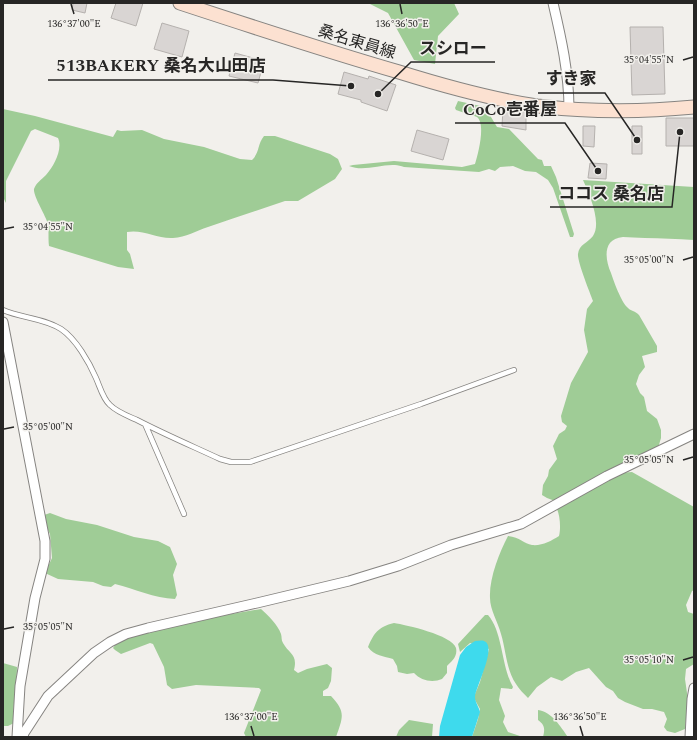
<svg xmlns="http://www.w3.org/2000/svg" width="697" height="740" font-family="Spectral,'Noto Sans JP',serif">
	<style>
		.green { fill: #9fcc96 }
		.water { fill: #3edaed }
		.building { fill: #d9d5d3; stroke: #b5b1ae }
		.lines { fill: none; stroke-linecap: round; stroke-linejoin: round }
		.lane-casing { stroke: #868481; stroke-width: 6 }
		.street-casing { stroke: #868481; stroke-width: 11 }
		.secondary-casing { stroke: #868481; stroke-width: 15 }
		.lane { stroke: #fff; stroke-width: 4.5 }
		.street { stroke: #fff; stroke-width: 9 }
		.secondary { stroke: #fce1d1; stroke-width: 13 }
		.ticks { fill: none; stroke: #272625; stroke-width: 1.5 }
		.labels { text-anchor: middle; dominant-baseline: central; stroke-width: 3; stroke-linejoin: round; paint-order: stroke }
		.street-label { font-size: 16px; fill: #272625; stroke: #f2f0ec }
		.ticks-label { font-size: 10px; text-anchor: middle; fill: #272625; stroke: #f2f0ec; stroke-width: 3; stroke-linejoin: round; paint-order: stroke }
		.leader { fill: none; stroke: #272625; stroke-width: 1.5 }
		.callout-dot { fill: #272625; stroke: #f2f0ec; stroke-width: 1.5 }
		.callout-label { font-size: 17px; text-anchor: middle; font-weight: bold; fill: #272625; stroke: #f2f0ec; stroke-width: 3; stroke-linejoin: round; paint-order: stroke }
	</style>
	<rect width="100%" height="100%" fill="#f2f0ec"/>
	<!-- green -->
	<path class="green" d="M 368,3 L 454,3 L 459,14 L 438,36 L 435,64 L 414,60 L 388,13 Z
		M 458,101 L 485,107 L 497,127 L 509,129 L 538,159 L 542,160 L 544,166 L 551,166 L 556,177 L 574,234 L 573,237 L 570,237 L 553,188 L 548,180 L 536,172 L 525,171 L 513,166 L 500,167 L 495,171 L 489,169 L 479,172 L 404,167 C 401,166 398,165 395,165 C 380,164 364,172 349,166 L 353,165 L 394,161 L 462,167 L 475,164 C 478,154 486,124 477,117 C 475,116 461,112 456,110 L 455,108 Z
		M 3,109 L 35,116 L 113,137 L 117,130 L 121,131 L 142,130 L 164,139 L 204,147 L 240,159 L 252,160 C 260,152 257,145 264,136 L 275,136 L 330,154 L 338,159 L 342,169 L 335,179 L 298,201 L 285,201 C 259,210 234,218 208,227 C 196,231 186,237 173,238 C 157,239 143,229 127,232 L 127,250 L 130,254 L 134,269 L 118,267 L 49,246 C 48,238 49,231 48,224 C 46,216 33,196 34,189 C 36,183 41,180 46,175 C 54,166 63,149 58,138 L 35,129 L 31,131 L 6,181 L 6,203 L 3,197 Z
		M 583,180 L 694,187 L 694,240 C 677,239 661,238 645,238 C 637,238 630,237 623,237 C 602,239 605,259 611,273 C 614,282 621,301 627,307 C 630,311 636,311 639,315 L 657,346 L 657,352 L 642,356 L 645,367 L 639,375 L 636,384 L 640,393 L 644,397 L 647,411 L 657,419 L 661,430 L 661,438 L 658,448 L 555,501 L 547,498 L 542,495 L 543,485 L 548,476 L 549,470 L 557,459 L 553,446 L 559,434 L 565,430 L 567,426 L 562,422 L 561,416 L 571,383 L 588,352 L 584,330 L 587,309 L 593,301 C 590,293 577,261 578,254 C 579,244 588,243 593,236 C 602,222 589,194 583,180 Z
		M 632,472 L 694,507 L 694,590 L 692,591 L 686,605 L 688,612 L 694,614 L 694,664 L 686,669 L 685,679 L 688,700 L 685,729 L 675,733 L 667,731 L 664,727 L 667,719 L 664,712 L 652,709 L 643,709 L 625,702 L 618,698 L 613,691 L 606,687 L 589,668 L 576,672 L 562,681 L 551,677 L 537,687 L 528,698 C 524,694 519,689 516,684 C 506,669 506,650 501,634 C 498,622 490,610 490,598 C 489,579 499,553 508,536 C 520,537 524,544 532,545 C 542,546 551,541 559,536 C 561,528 560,516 557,509 L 619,473 Z
		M 50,513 L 66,519 L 97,525 L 134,537 L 158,541 L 170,547 L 177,564 L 173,575 L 177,595 L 175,599 C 154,598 135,589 115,584 L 111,587 L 103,586 L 93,582 L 58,579 L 45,573 L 52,558 L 50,534 L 47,528 L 44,515 Z
		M 261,609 C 268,615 278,625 281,634 C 282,637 281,640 283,643 C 289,654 298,654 294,670 L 298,673 L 307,669 L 327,664 L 332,668 L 331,681 L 328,688 L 323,691 L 323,696 L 331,696 C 346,712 343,717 336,737 L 246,737 L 244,733 L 261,690 L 259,688 L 196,685 L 172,689 L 167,685 L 164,667 L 153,644 L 150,643 L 121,654 L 115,650 L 113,648 L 116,644 L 133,634 L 167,625 Z
		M 485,615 L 488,615 C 503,632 501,666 513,687 L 512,689 L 501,688 L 499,700 L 505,716 L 503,722 L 508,732 L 523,737 L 472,737 L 478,719 L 480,709 L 475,700 L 475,694 L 480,682 L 489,649 L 470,643 L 460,652 L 458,644 Z
		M 394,623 C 406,625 452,635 456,648 C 458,657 451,662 447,666 L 447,673 L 442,679 C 433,683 421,681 414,673 L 407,674 L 398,672 L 397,666 L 393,659 C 384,656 374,656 368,647 C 374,633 378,627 394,623 Z
		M 3,663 L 17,667 C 17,686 12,704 14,723 L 8,726 L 3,726 Z
		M 538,710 C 552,712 560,726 568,737 L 543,737 C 545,729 545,725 538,720 Z
		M 409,720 L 433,724 L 432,737 L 396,737 L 399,730 Z"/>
	<!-- water -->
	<path class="water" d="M 475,641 C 478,641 482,640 484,641 C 498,646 475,688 475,697 C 475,702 479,707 480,712 L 472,737 L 439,737 L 440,726 L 460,655 L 466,647 Z"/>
	<!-- building -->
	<path class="building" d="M 73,3 L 87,3 L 85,13 L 72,10 Z
		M 116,3 L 143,3 L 136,26 L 111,18 Z
		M 162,23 L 189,31 L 182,57 L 154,49 Z
		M 630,27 L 663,27 L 665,94 L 632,95 Z
		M 235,53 L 264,61 L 258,83 L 229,76 Z
		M 344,72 L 368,79 L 369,76 L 396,85 L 387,111 L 361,102 L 361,100 L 338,94 Z
		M 503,109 L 526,112 L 526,130 L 502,126 Z
		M 666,118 L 694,118 L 694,146 L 666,146 Z
		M 583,126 L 595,126 L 594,147 L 583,146 Z
		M 632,126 L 642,126 L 642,154 L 632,154 Z
		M 417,130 L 449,139 L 443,160 L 411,151 Z
		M 590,163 L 607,164 L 606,179 L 588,178 Z"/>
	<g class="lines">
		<!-- lane casing -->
		<g class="lane-casing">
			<path id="lane" d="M 3,310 C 21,318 44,318 61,329 C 76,339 89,362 96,378 C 100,387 103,399 110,405 C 117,412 128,416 137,420 C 164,434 192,446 220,459 L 231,462 L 250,462 L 421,404 L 514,370
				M 145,424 L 184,514"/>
		</g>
		<!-- street casing -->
		<g class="street-casing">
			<path id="street" d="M 553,3 C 561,37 569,73 569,109
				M 3,322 L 45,541 L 45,559 L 35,598 L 20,686 L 17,737
				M 23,737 L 24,733 L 48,696 L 94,653 L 110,642 L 126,634 L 148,628 L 257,603 L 349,581 L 398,566 L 451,545 L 521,524 L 607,476 L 694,434
				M 690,737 L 692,699 L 694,688"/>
		</g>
		<!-- secondary casing -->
		<g class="secondary-casing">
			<path id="secondary" d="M 180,3 C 253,27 326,51 399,72 C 444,86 490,99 537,106 C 589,112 642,112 694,107"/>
		</g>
		<!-- lane -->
		<use href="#lane" class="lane"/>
		<!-- street -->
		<use href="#street" class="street"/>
		<!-- secondary -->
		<use href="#secondary" class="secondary"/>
	</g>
	<!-- ticks -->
	<path class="ticks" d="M 71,4 L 74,14M 400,4 L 402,14M 683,60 L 693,57M 4,229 L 14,227M 683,260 L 693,257M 4,429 L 14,427M 683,460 L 693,457M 4,629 L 14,627M 683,660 L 693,657M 251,726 L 254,736M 580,726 L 583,736"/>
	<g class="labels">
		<!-- street labels -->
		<g class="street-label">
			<text transform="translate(357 42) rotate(17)">桑名東員線</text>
		</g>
	</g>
	<g class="ticks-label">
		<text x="74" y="27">136°37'00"E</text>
		<text x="402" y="27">136°36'50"E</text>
		<text x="649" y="63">35°04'55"N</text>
		<text x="48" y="230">35°04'55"N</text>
		<text x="649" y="263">35°05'00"N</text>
		<text x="48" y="430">35°05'00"N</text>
		<text x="649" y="463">35°05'05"N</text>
		<text x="48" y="630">35°05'05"N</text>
		<text x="649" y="663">35°05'10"N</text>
		<text x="251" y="720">136°37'00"E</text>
		<text x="580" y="720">136°36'50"E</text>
	</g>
	<!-- callouts -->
	<path class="leader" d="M378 94L411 62H495M351 86L273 80H48M637 140L605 93H538M598 171L565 123H455M680 132L672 207H550"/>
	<g class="callout-dot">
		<circle cx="378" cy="94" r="4"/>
		<circle cx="351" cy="86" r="4"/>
		<circle cx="637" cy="140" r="4"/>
		<circle cx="598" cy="171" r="4"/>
		<circle cx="680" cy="132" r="4"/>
	</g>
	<g class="callout-label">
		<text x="453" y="54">スシロー</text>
		<text x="161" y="71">513BAKERY 桑名大山田店</text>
		<text x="571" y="84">すき家</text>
		<text x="510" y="115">CoCo壱番屋</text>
		<text x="611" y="199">ココス 桑名店</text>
	</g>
	<!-- border -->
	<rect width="697" height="740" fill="none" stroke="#272625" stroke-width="8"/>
</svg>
